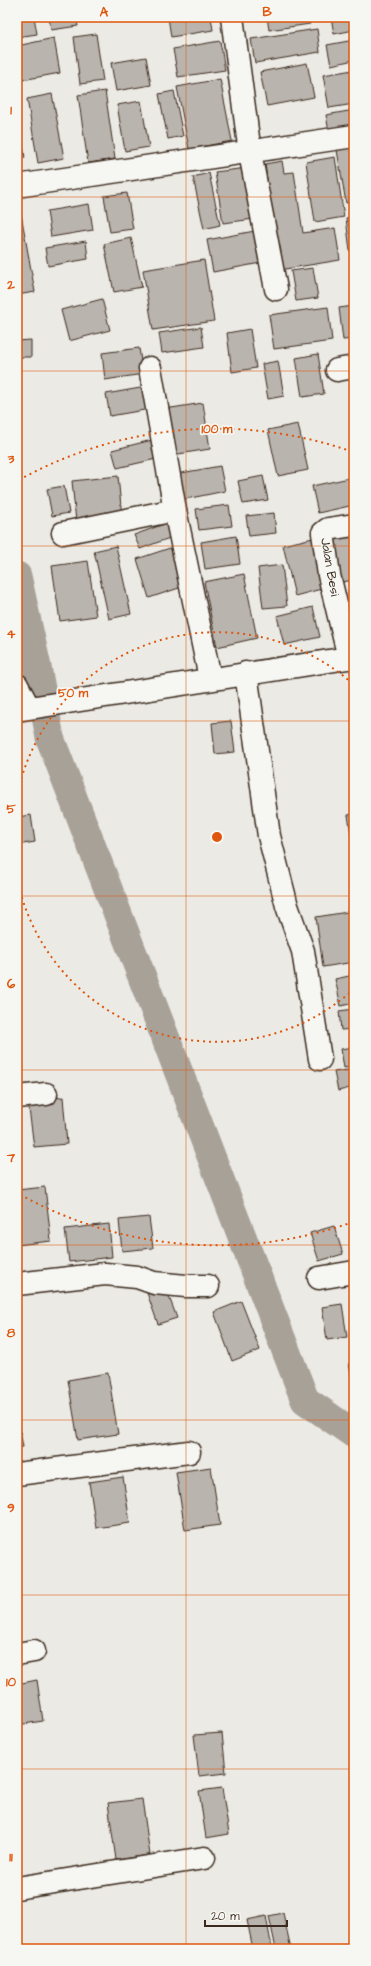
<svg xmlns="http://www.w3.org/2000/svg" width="371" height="1966" font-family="'Architects Daughter',sans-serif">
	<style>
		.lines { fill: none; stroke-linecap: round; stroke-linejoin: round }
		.canal { stroke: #a8a198; stroke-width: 29 }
		.building { fill: #bab4ae; stroke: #3b2a1e }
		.minor-casing { stroke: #3b2a1e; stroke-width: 25 }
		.minor { stroke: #f6f6f2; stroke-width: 22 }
		.grid { fill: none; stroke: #df570d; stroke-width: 1; stroke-opacity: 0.55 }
		.ring { fill: none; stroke: #df570d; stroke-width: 2; stroke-dasharray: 2 4 }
		.labels { text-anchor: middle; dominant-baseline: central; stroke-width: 3.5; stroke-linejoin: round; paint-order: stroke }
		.street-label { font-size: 13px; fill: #3b2a1e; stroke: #f6f6f2 }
		.centre { fill: #df570d; stroke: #f6f6f2; stroke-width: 2 }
		.ring-label { font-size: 12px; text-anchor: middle; font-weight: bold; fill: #df570d; stroke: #f6f6f2; stroke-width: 3.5; stroke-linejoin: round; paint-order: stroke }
		.neatline { fill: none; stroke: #df570d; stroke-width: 1.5 }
		.grid-label { font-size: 13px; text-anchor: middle; font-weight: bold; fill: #df570d }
	</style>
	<rect width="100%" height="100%" fill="#ebeae5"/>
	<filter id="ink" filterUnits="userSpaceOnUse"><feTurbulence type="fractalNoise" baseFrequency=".025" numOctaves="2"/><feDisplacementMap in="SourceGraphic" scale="8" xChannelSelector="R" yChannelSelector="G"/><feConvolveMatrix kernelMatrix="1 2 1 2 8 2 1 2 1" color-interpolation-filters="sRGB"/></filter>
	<g filter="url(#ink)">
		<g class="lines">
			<!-- canal -->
			<path class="canal" d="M 17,576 L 37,667 L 50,738 L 305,1400 L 354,1434"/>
		</g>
		<!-- building -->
		<path class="building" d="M 17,17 L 34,17 L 37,34 L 17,37 Z
			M 49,17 L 76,17 L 78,26 L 51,30 Z
			M 107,17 L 132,17 L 107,20 Z
			M 168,17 L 211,17 L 213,30 L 171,37 Z
			M 267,17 L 309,17 L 310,24 L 269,30 Z
			M 331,17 L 354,17 L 354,30 L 334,34 Z
			M 317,29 L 320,52 L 255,63 L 251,39 Z
			M 96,34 L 103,81 L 80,84 L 74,37 Z
			M 54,38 L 60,73 L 17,81 L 17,46 Z
			M 354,40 L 354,60 L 331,65 L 327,45 Z
			M 220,41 L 225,70 L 178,77 L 173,49 Z
			M 146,57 L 151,85 L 116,91 L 111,63 Z
			M 307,63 L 314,97 L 267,106 L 260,72 Z
			M 353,70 L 354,104 L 329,108 L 323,75 Z
			M 220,79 L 232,141 L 189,149 L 177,87 Z
			M 105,91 L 115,159 L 88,163 L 78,95 Z
			M 174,91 L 183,136 L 168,139 L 159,94 Z
			M 52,94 L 64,158 L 38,163 L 27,99 Z
			M 141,101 L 149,147 L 125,151 L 117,105 Z
			M 354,110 L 354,127 L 329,132 L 326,115 Z
			M 17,111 L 25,158 L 17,159 Z
			M 354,147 L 354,201 L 346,203 L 337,150 Z
			M 335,157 L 344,217 L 315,222 L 306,162 Z
			M 282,161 L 284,173 L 294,172 L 303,233 L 335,228 L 340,260 L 279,270 L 265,164 Z
			M 247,168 L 254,219 L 223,223 L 215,172 Z
			M 209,173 L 220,225 L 204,229 L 193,177 Z
			M 127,193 L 133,229 L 110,232 L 104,196 Z
			M 89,204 L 93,230 L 51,237 L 47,211 Z
			M 17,214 L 21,214 L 35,292 L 17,295 Z
			M 354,217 L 354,251 L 350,251 L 346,218 Z
			M 260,230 L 266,262 L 213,272 L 207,240 Z
			M 131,238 L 142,287 L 114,292 L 104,244 Z
			M 86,241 L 88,259 L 48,266 L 45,248 Z
			M 204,260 L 214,321 L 153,330 L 143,270 Z
			M 313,268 L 318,298 L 296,301 L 291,271 Z
			M 102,299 L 110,330 L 69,341 L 61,310 Z
			M 354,306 L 354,339 L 343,340 L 339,308 Z
			M 328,307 L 332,341 L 274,349 L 269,315 Z
			M 201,327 L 204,347 L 162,353 L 159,333 Z
			M 250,329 L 256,368 L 232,372 L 227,333 Z
			M 31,340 L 31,357 L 17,357 L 17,341 Z
			M 139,348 L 143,374 L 105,380 L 102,353 Z
			M 318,354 L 324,394 L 302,397 L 296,358 Z
			M 278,361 L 284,396 L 268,399 L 262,364 Z
			M 146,387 L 150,409 L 110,416 L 106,394 Z
			M 203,403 L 210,449 L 172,455 L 165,409 Z
			M 298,424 L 308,470 L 278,476 L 268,430 Z
			M 152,440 L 156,459 L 117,468 L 112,450 Z
			M 220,466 L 225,491 L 181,500 L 176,474 Z
			M 118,476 L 122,517 L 76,522 L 72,481 Z
			M 263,476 L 268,500 L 243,504 L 238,481 Z
			M 354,477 L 354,505 L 318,513 L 312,486 Z
			M 64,486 L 69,513 L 52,516 L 47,489 Z
			M 229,505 L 232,526 L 199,530 L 196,509 Z
			M 274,513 L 276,533 L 249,536 L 246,516 Z
			M 167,523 L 172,537 L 140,549 L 134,535 Z
			M 354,529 L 354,580 L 342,582 L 333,533 Z
			M 236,536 L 240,564 L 205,569 L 201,542 Z
			M 313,538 L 325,588 L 295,596 L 283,545 Z
			M 116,546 L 131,614 L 109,619 L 94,551 Z
			M 173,547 L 185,586 L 149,598 L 137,559 Z
			M 88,561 L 96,616 L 60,621 L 52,566 Z
			M 282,565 L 287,606 L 263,608 L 258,568 Z
			M 244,574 L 257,638 L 217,647 L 204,582 Z
			M 354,595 L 354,618 L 349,596 Z
			M 313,607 L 320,637 L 284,645 L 277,616 Z
			M 231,721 L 235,752 L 215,754 L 212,723 Z
			M 354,814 L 354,853 L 348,815 Z
			M 31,815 L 35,842 L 17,845 L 17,817 Z
			M 354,911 L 354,962 L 323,967 L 316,917 Z
			M 354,975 L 354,1003 L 341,1006 L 335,979 Z
			M 354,1009 L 354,1029 L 341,1030 L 339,1011 Z
			M 354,1047 L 354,1066 L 344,1068 L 341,1049 Z
			M 354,1069 L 354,1087 L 338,1091 L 334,1072 Z
			M 63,1097 L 67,1144 L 34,1147 L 28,1101 Z
			M 45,1187 L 51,1241 L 17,1245 L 17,1190 Z
			M 149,1217 L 153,1248 L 122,1251 L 119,1220 Z
			M 109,1224 L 112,1257 L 69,1262 L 65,1229 Z
			M 334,1226 L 343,1254 L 319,1261 L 310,1233 Z
			M 165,1286 L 177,1318 L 158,1324 L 147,1293 Z
			M 241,1301 L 260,1350 L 232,1361 L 214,1312 Z
			M 342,1304 L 347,1337 L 327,1340 L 322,1307 Z
			M 354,1362 L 354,1392 L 349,1363 Z
			M 108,1373 L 118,1434 L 78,1440 L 68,1380 Z
			M 17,1414 L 23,1447 L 17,1448 Z
			M 211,1467 L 220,1525 L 185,1530 L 176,1472 Z
			M 123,1477 L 130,1523 L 96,1528 L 89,1482 Z
			M 37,1680 L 43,1721 L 17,1725 L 17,1684 Z
			M 222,1733 L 226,1773 L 199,1776 L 194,1735 Z
			M 222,1788 L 229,1834 L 206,1838 L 199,1791 Z
			M 142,1799 L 150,1855 L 116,1860 L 108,1803 Z
			M 283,1913 L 291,1949 L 276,1949 L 269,1916 Z
			M 266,1916 L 272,1949 L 253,1949 L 247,1920 Z"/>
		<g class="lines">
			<!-- minor casing -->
			<g class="minor-casing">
				<path id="minor" d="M 232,17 L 250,153 L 276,289
					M 17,186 L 354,136
					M 150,368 L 175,510 L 210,678
					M 337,370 L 354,367
					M 63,533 L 175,510
					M 349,658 L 329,575 L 323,533 L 328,529 L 354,525
					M 246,673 L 269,836 L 287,906 L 303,951 L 320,1059
					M 17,685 L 29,708
					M 17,710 L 354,657
					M 17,1097 L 46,1094
					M 319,1278 L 354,1272
					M 17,1284 L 105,1274 L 137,1277 L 154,1283 L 186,1286 L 208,1286
					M 17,1474 L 189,1452
					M 17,1654 L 34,1651
					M 17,1888 L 204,1858"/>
			</g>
			<!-- minor -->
			<use href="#minor" class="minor"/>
		</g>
	</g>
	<!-- grid -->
	<path class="grid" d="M 186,17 L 186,1949M 17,197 L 354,197M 17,371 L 354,371M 17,546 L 354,546M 17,721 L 354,721M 17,896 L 354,896M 17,1070 L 354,1070M 17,1245 L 354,1245M 17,1420 L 354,1420M 17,1595 L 354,1595M 17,1769 L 354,1769"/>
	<!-- distance rings -->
	<g class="ring">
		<path d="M354 989A204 204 0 0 1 17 878M17 796A204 204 0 0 1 354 685"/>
		<path d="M353 1222A408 408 0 0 1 19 1194M19 480A408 408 0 0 1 353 452"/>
	</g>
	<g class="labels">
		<!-- street labels -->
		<g class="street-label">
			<text transform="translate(330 567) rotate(80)">Jalan Besi</text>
		</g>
	</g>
	<circle cx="217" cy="837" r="6" class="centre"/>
	<g class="ring-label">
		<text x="217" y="433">100 m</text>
		<text x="73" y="697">50 m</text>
	</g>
	<!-- margin -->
	<rect width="371" height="1966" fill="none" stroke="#f6f6f2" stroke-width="44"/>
	<!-- scale -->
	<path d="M205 1920v6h82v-6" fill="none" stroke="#3b2a1e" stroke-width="2"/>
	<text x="211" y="1920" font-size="12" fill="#3b2a1e" stroke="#f6f6f2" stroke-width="3" paint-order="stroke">20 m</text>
	<rect x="22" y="22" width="327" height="1922" class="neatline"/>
	<g class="grid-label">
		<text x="104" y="16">A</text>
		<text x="267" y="16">B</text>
		<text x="11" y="114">1</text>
		<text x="11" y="289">2</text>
		<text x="11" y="463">3</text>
		<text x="11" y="638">4</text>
		<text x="11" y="813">5</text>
		<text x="11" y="988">6</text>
		<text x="11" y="1162">7</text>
		<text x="11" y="1337">8</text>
		<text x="11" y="1512">9</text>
		<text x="11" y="1686">10</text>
		<text x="11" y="1861">11</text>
	</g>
</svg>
